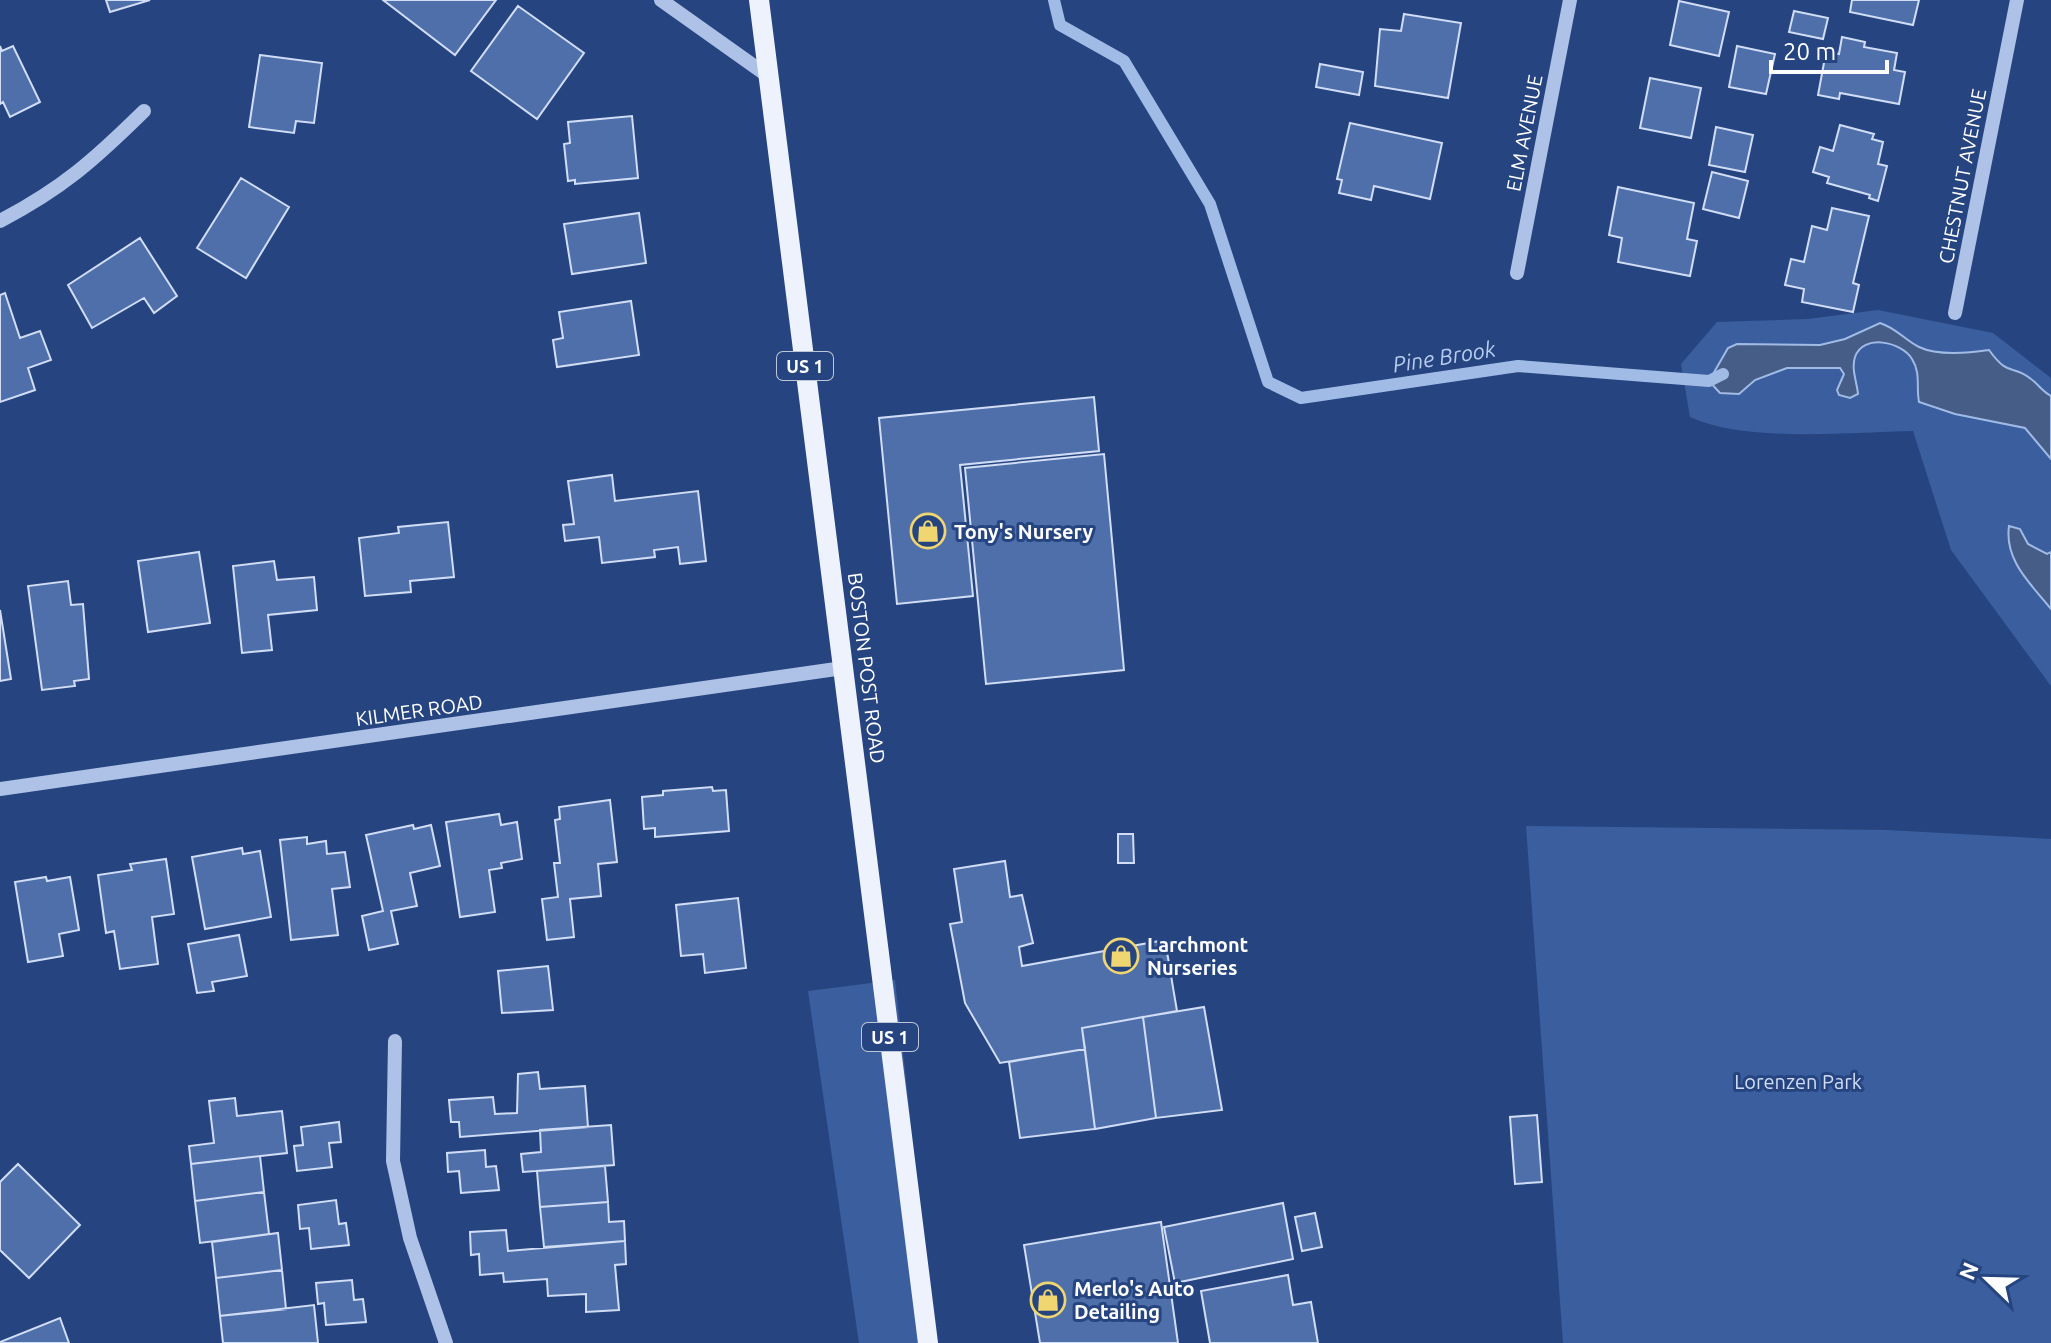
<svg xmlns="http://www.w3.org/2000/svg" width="2051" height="1343" font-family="Ubuntu,sans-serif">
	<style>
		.green { fill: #3a5e9e }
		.water { fill: #465d88; stroke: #a1bbe7; stroke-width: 2 }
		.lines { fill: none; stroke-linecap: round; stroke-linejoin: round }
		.stream { stroke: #a1bbe7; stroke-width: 12 }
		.building { fill: #4e6fa9; stroke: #d0ddf5; stroke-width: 2 }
		.minor { stroke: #adc2e6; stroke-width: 14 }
		.major { stroke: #eef2fd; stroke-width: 20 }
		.labels { text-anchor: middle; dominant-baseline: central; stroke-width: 6; stroke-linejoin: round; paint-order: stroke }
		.shield { fill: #264580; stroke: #bec7d9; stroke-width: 2 }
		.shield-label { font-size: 18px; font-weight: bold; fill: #fff }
		.street-label { font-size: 20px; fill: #fff; stroke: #264580 }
		.poi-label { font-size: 20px; font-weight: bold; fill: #fff; stroke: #264580; text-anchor: start }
		.park-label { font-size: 20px; fill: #d0ddf5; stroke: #264580 }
		.water-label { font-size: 22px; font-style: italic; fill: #b8ccee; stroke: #264580 }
	</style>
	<rect width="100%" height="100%" fill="#264580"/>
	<!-- green -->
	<path class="green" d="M 1878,310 L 1993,333 L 2051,378 L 2051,686 L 1951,550 L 1913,431 C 1850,432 1745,443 1690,417 L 1681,364 L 1717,322 L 1808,319 Z
		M 1526,826 L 1887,830 L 2051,839 L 2051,1343 L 1563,1343 Z
		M 895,980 L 935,1343 L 859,1343 L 808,991 Z"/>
	<!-- water -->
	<path class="water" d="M 1880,323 C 1896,328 1905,340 1919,347 C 1938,356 1969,353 1989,350 C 2010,379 2012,363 2031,379 C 2039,385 2042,391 2051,396 L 2051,459 L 2025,428 L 1955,414 L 1919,402 C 1916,387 1921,373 1912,359 C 1902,342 1863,333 1855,357 C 1851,369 1857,382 1858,394 L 1850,398 L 1839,395 L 1837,390 L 1844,374 L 1840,368 L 1787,368 L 1755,380 L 1739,394 L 1720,393 L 1709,381 L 1728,348 L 1737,344 L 1820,345 L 1845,339 Z
		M 2009,526 L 2020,529 L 2028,544 L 2047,554 L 2051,552 L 2051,609 C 2032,585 2004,561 2009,526 Z"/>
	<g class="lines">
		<!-- stream -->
		<path class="stream" d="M 1054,0 L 1060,25 L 1124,61 L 1210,204 L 1268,382 L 1301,398 L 1518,366 L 1709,381 L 1723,374"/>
	</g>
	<!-- building -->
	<path class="building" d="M 106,0 L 150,0 L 110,12 Z
		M 383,0 L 496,0 L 455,55 Z
		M 1852,0 L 1919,0 L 1913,25 L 1850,12 Z
		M 1679,1 L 1729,12 L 1719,56 L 1670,45 Z
		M 518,6 L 584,53 L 537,119 L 471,71 Z
		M 1794,11 L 1828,18 L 1823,39 L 1789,32 Z
		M 1404,14 L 1461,23 L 1448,98 L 1375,86 L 1380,29 L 1401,31 Z
		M 1842,37 L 1865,42 L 1864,47 L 1897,53 L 1894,70 L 1905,72 L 1899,104 L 1840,93 L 1839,99 L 1818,95 L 1826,52 L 1839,54 Z
		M 0,46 L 2,51 L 13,46 L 40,102 L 10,117 L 3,102 L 0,104 Z
		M 1737,46 L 1775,54 L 1766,94 L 1729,87 Z
		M 260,55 L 322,63 L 314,123 L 296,121 L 294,133 L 249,127 Z
		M 1320,64 L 1363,72 L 1359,95 L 1316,87 Z
		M 1650,78 L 1701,88 L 1691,138 L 1640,128 Z
		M 632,116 L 638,178 L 575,184 L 575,180 L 568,181 L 564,144 L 570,143 L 568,122 Z
		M 1350,123 L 1442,143 L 1430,199 L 1374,186 L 1371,200 L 1339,193 L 1342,180 L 1337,179 Z
		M 1840,125 L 1874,134 L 1872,139 L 1883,142 L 1878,164 L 1887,166 L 1878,201 L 1869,198 L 1870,195 L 1827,183 L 1829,177 L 1813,172 L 1820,147 L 1833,151 Z
		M 1716,127 L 1753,135 L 1745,172 L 1709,165 Z
		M 1712,172 L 1748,181 L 1739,218 L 1703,209 Z
		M 241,178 L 289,207 L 246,278 L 197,248 Z
		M 1618,187 L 1694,203 L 1687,239 L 1697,241 L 1690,276 L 1618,262 L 1622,238 L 1609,235 Z
		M 1832,208 L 1869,216 L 1853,283 L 1859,285 L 1853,312 L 1802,302 L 1804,289 L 1785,285 L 1791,259 L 1804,262 L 1812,226 L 1827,230 Z
		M 639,213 L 646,263 L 572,274 L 564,224 Z
		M 140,238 L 177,296 L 154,313 L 144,298 L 92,328 L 68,285 Z
		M 5,293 L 20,338 L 40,331 L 51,360 L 28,368 L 35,390 L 0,402 L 0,295 Z
		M 631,301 L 639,355 L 557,367 L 553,340 L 563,338 L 559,312 Z
		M 1094,397 L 1099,451 L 960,465 L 973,596 L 897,604 L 879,418 Z
		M 1104,454 L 1124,670 L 986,684 L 965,468 Z
		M 612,475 L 615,501 L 698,491 L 706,561 L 680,564 L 678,547 L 654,550 L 655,557 L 602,563 L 599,537 L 565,541 L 563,525 L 574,524 L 568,481 Z
		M 448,522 L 454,577 L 410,581 L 411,592 L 365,596 L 359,538 L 399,533 L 398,527 Z
		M 199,552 L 210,623 L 148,632 L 138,561 Z
		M 274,561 L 277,580 L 314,577 L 317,610 L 268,615 L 272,650 L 242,653 L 233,566 Z
		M 68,581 L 71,605 L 83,604 L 89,679 L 74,681 L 75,686 L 42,690 L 28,586 Z
		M 0,610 L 11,679 L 0,681 Z
		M 712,787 L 713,791 L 726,790 L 729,831 L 655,837 L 655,828 L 644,829 L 642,797 L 663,795 L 663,791 Z
		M 610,800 L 617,862 L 598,864 L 601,896 L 570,899 L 574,937 L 547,940 L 542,899 L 558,897 L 554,863 L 560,863 L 555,820 L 560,819 L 559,807 Z
		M 499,814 L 501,825 L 517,822 L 522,859 L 501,863 L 502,868 L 489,870 L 495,912 L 460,917 L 446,822 Z
		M 413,825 L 414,829 L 431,825 L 440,866 L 410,873 L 417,906 L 391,911 L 398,944 L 369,950 L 362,916 L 383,911 L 366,835 Z
		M 1118,834 L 1133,834 L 1134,863 L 1118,863 Z
		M 307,837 L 307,844 L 326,841 L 327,854 L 345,852 L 350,887 L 332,889 L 338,935 L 291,940 L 280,840 Z
		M 242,848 L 243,854 L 260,851 L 271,917 L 205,929 L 192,857 Z
		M 166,859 L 174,914 L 152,917 L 158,964 L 120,969 L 114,931 L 106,933 L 98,875 L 132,870 L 130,864 Z
		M 1005,861 L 1010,897 L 1022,895 L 1033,943 L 1019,947 L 1022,966 L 1165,940 L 1177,1011 L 1082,1028 L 1085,1049 L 1000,1063 L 965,1003 L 950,924 L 962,922 L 954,869 Z
		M 46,877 L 47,881 L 70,877 L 79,930 L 59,934 L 63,956 L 28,962 L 15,882 Z
		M 738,898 L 746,968 L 705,973 L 703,954 L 681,956 L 676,905 Z
		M 239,935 L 247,976 L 212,982 L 214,991 L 197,993 L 188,944 Z
		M 548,966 L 553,1010 L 502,1013 L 498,971 Z
		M 1204,1007 L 1222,1110 L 1156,1118 L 1143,1017 Z
		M 1143,1017 L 1156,1118 L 1095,1129 L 1082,1028 Z
		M 1085,1049 L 1095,1129 L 1020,1138 L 1009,1062 Z
		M 538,1072 L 540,1089 L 585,1086 L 588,1127 L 460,1137 L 459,1122 L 451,1122 L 449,1100 L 493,1097 L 495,1114 L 517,1113 L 518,1074 Z
		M 235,1098 L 237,1116 L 282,1111 L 287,1153 L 191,1164 L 189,1146 L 214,1143 L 209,1101 Z
		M 1537,1115 L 1542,1182 L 1515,1184 L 1510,1117 Z
		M 339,1122 L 341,1142 L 329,1143 L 332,1167 L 297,1171 L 294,1146 L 303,1145 L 301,1127 Z
		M 611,1125 L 614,1165 L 523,1172 L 521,1154 L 541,1152 L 540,1130 Z
		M 485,1150 L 486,1167 L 496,1166 L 499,1190 L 461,1193 L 459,1171 L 448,1172 L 447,1153 Z
		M 260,1156 L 264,1192 L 195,1201 L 191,1164 Z
		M 18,1164 L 80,1225 L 29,1278 L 0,1250 L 0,1182 Z
		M 605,1166 L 608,1202 L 540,1207 L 537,1171 Z
		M 264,1192 L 269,1234 L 200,1243 L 195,1201 Z
		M 336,1200 L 339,1224 L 346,1223 L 349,1245 L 311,1249 L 309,1228 L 300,1229 L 298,1205 Z
		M 608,1202 L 609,1222 L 624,1221 L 625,1241 L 544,1247 L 540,1207 Z
		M 1283,1203 L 1293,1259 L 1175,1283 L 1164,1227 Z
		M 1315,1213 L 1322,1247 L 1302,1251 L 1295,1217 Z
		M 1161,1222 L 1178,1343 L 1040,1343 L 1024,1245 Z
		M 506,1230 L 508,1251 L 625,1241 L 626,1264 L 615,1265 L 619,1310 L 586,1312 L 586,1294 L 548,1296 L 547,1279 L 504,1282 L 503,1273 L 480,1275 L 479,1254 L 471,1255 L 470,1232 Z
		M 278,1233 L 282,1270 L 216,1278 L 212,1242 Z
		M 282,1270 L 286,1309 L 220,1316 L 216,1278 Z
		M 1288,1275 L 1293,1305 L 1311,1302 L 1318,1343 L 1210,1343 L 1201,1291 Z
		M 352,1280 L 354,1300 L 363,1299 L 366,1322 L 326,1325 L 324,1303 L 318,1304 L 316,1283 Z
		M 314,1305 L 318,1343 L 223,1343 L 220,1316 Z
		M 60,1318 L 69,1343 L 0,1343 L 0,1342 Z"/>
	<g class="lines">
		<!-- minor -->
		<path class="minor" d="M 661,0 L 768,76
			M 0,221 C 63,188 94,160 144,111
			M 1517,273 L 1570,0
			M 1955,313 L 2017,0
			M 0,789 L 843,668
			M 395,1041 L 393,1161 L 410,1238 L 446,1343"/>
		<!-- major -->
		<path class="major" d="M 759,0 L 928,1343"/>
	</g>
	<!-- icons -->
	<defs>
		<g id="shop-ring" transform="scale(1.8)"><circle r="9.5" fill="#264580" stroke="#efd671" stroke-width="1.5"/><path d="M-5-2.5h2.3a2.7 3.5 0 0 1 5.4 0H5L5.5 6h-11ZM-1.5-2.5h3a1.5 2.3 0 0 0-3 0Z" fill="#efd671"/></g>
	</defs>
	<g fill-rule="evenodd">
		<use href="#shop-ring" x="928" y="531"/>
		<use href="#shop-ring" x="1121" y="956"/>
		<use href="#shop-ring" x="1048" y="1300"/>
	</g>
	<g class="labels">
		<!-- shield labels -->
		<g class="shield">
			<rect x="777" y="352" width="56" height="28" rx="6"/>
			<rect x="862" y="1023" width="56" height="28" rx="6"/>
		</g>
		<g class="shield-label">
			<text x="805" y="366">US 1</text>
			<text x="890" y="1037">US 1</text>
		</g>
		<!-- street labels -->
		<g class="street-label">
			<text transform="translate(1524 133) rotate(-79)">ELM AVENUE</text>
			<text transform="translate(1962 176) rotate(-79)">CHESTNUT AVENUE</text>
			<text transform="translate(867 668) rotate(83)">BOSTON POST ROAD</text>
			<text transform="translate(419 710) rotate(-8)">KILMER ROAD</text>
		</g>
		<!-- poi labels -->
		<g class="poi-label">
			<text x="954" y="531">Tony's Nursery</text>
			<text x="1147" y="944">Larchmont<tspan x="1147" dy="23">Nurseries</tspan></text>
			<text x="1074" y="1288">Merlo's Auto<tspan x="1074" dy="23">Detailing</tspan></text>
		</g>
		<!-- park labels -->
		<g class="park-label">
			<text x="1798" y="1081">Lorenzen Park</text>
		</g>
		<!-- water labels -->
		<g class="water-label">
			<text transform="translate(1444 356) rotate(-9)">Pine Brook</text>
		</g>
	</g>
	<!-- north arrow -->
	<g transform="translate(1987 1279) rotate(293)" stroke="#264580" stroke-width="6" paint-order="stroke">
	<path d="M0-6L14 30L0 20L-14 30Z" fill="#ffffff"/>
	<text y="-12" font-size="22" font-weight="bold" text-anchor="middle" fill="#ffffff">N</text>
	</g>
	<!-- scale -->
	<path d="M1771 60v12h116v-12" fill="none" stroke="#ffffff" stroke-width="4"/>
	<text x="1783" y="60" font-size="24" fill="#ffffff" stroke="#264580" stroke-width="6" paint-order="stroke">20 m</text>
</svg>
